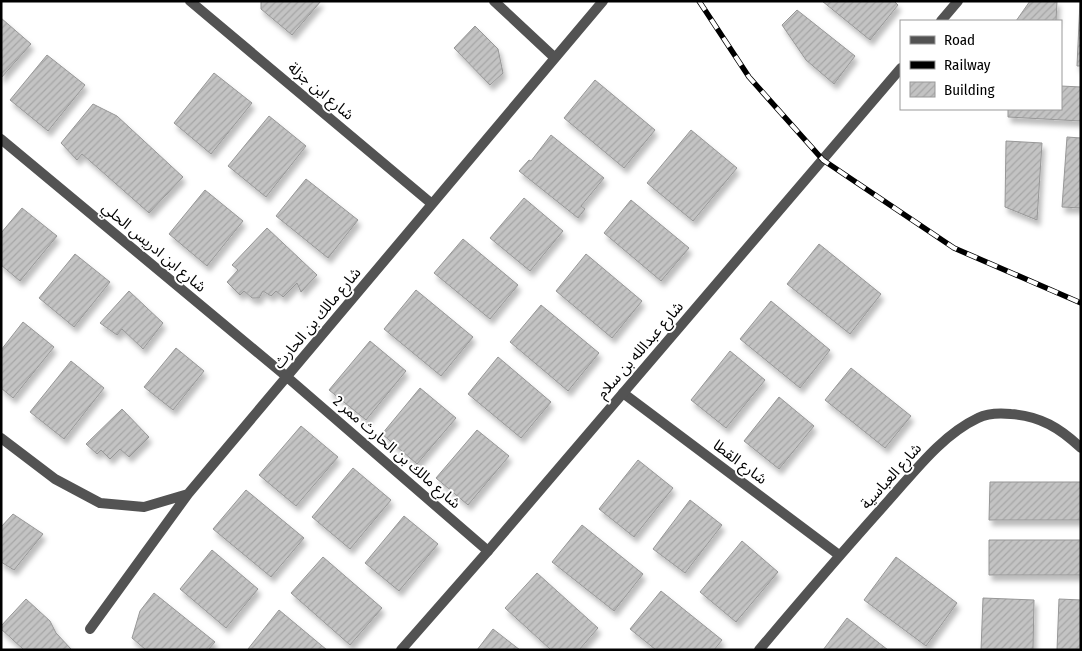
<svg xmlns="http://www.w3.org/2000/svg" width="1082" height="651" font-family="'Fira Sans Condensed','Noto Sans Arabic',sans-serif">
	<style>
		.building { fill: url(#building-hatch); stroke: #979797; filter: url(#shadow) }
		.lines { fill: none; stroke-linecap: round; stroke-linejoin: round }
		.minor { stroke: #535353; stroke-width: 10 }
		.tertiary { stroke: #535353; stroke-width: 10 }
		.rail-casing { stroke: #000; stroke-width: 5.5 }
		.rail { stroke: #fff; stroke-width: 4; stroke-dasharray: 11; stroke-linecap: butt }
		.labels { text-anchor: middle; dominant-baseline: central; stroke-width: 4; stroke-linejoin: round; paint-order: stroke }
		.street-label { font-size: 15px; fill: #000; stroke: #fff }
	</style>
	<defs>
		<pattern id="building-hatch" width="6" height="6" patternUnits="userSpaceOnUse" patternTransform="scale(1.25)"><rect width="6" height="6" fill="#c3c3c3"/><path d="M-1 1l2-2M0 6l6-6M5 7l2-2" fill="none" stroke="#a6a6a6"/></pattern>
		<filter id="shadow"><feDropShadow dx="3" dy="5.5" stdDeviation="2.5" flood-color="#0004"/></filter>
	</defs>
	<rect width="100%" height="100%" fill="#fff"/>
	<!-- building -->
	<path class="building" d="M 261,1 L 321,1 L 292,35 L 261,9 Z
		M 822,1 L 894,1 L 898,5 L 870,40 Z
		M 1030,1 L 1057,1 L 1056,21 L 1016,21 Z
		M 1080,1 L 1081,1 L 1081,66 L 1077,66 Z
		M 797,10 L 855,56 L 834,84 L 806,60 L 782,25 Z
		M 1,18 L 31,44 L 1,78 Z
		M 475,26 L 498,49 L 503,73 L 490,85 L 454,48 Z
		M 47,55 L 85,85 L 48,131 L 10,100 Z
		M 214,73 L 252,103 L 211,154 L 174,123 Z
		M 595,80 L 655,130 L 624,168 L 564,118 Z
		M 1061,86 L 1081,87 L 1081,121 L 1008,117 L 1008,109 L 1061,109 Z
		M 93,104 L 117,116 L 183,177 L 149,213 L 82,154 L 77,160 L 61,143 Z
		M 269,116 L 306,146 L 266,197 L 228,166 Z
		M 691,130 L 737,168 L 693,221 L 647,183 Z
		M 551,135 L 604,178 L 581,206 L 585,209 L 578,218 L 519,171 L 529,160 L 531,161 Z
		M 1067,137 L 1081,138 L 1081,208 L 1062,207 Z
		M 1006,141 L 1042,143 L 1037,220 L 1005,207 Z
		M 306,179 L 358,220 L 328,258 L 276,216 Z
		M 205,190 L 243,221 L 207,266 L 169,234 Z
		M 524,198 L 563,231 L 530,271 L 490,238 Z
		M 631,200 L 689,248 L 661,281 L 604,233 Z
		M 22,208 L 57,236 L 20,281 L 1,265 L 1,233 Z
		M 267,228 L 317,275 L 301,292 L 297,283 L 283,297 L 276,291 L 271,296 L 263,291 L 259,298 L 252,298 L 244,291 L 240,295 L 227,282 L 238,270 L 232,265 Z
		M 463,239 L 518,285 L 490,319 L 434,273 Z
		M 819,244 L 881,294 L 850,334 L 787,284 Z
		M 75,254 L 110,282 L 74,327 L 39,298 Z
		M 586,254 L 642,301 L 612,338 L 556,291 Z
		M 416,290 L 473,337 L 441,376 L 384,329 Z
		M 129,291 L 163,323 L 143,349 L 122,329 L 117,335 L 100,323 Z
		M 771,301 L 830,350 L 800,388 L 740,339 Z
		M 541,305 L 599,353 L 568,391 L 510,342 Z
		M 23,322 L 54,347 L 13,398 L 1,388 L 1,350 Z
		M 370,341 L 406,371 L 366,420 L 329,390 Z
		M 176,348 L 204,371 L 173,410 L 144,387 Z
		M 730,351 L 765,380 L 726,428 L 691,400 Z
		M 498,357 L 551,402 L 521,438 L 468,394 Z
		M 71,361 L 104,388 L 64,439 L 30,412 Z
		M 851,368 L 911,416 L 885,448 L 825,400 Z
		M 420,388 L 456,418 L 417,464 L 382,434 Z
		M 779,397 L 814,426 L 779,469 L 744,441 Z
		M 122,409 L 149,437 L 129,457 L 120,449 L 110,459 L 101,450 L 97,454 L 86,444 Z
		M 301,426 L 338,457 L 296,506 L 259,475 Z
		M 477,430 L 509,456 L 468,505 L 436,478 Z
		M 638,460 L 673,488 L 634,537 L 599,509 Z
		M 353,468 L 391,500 L 350,549 L 312,517 Z
		M 990,482 L 1081,482 L 1081,520 L 989,520 Z
		M 246,490 L 304,538 L 271,577 L 213,529 Z
		M 690,500 L 722,525 L 685,573 L 653,549 Z
		M 13,514 L 43,534 L 14,570 L 1,562 L 1,527 Z
		M 404,516 L 438,544 L 399,591 L 365,563 Z
		M 582,525 L 643,574 L 614,611 L 552,562 Z
		M 989,540 L 1081,540 L 1081,575 L 989,575 Z
		M 742,541 L 778,572 L 736,622 L 700,592 Z
		M 212,550 L 258,589 L 226,628 L 180,589 Z
		M 323,557 L 382,608 L 350,645 L 291,593 Z
		M 896,557 L 957,603 L 926,646 L 864,600 Z
		M 537,573 L 598,628 L 579,650 L 551,650 L 505,608 Z
		M 661,591 L 722,640 L 714,650 L 656,650 L 630,629 Z
		M 154,593 L 215,642 L 208,650 L 146,650 L 132,638 L 140,611 Z
		M 983,598 L 1034,600 L 1033,650 L 981,650 Z
		M 26,599 L 50,621 L 56,633 L 72,650 L 24,650 L 1,629 L 1,626 Z
		M 1059,599 L 1081,600 L 1081,650 L 1057,650 Z
		M 279,610 L 327,650 L 248,649 Z
		M 847,618 L 888,650 L 823,650 Z
		M 493,629 L 520,650 L 477,650 Z"/>
	<g class="lines">
		<!-- minor -->
		<path class="minor" d="M 190,1 L 432,204
			M 494,1 L 555,58
			M 1,139 L 287,377 L 488,551
			M 623,393 L 839,555
			M 1,438 L 55,479 L 100,503 L 144,507 L 188,494 L 603,1
			M 90,629 L 188,494
			M 759,650 C 802,599 845,549 889,500 C 915,471 942,435 978,418 C 988,413 1001,413 1011,414 C 1040,416 1060,428 1081,448"/>
		<!-- tertiary -->
		<path class="tertiary" d="M 941,21 L 958,1
			M 401,650 L 488,551 L 901,68"/>
		<!-- rail casing -->
		<g class="rail-casing">
			<path id="rail" d="M 699,1 L 749,77 L 823,160 L 954,248 L 1081,303"/>
		</g>
		<!-- rail -->
		<use href="#rail" class="rail"/>
	</g>
	<g class="labels">
		<!-- street labels -->
		<g class="street-label">
			<text transform="translate(321 91) rotate(40)">شارع ابن جزلة</text>
			<text transform="translate(154 247) rotate(40)">شارع ابن ادريس الحلي</text>
			<text transform="translate(317 318) rotate(-50)">شارع مالك بن الحارث</text>
			<text transform="translate(640 350) rotate(-49)">شارع عبدالله بن سلام</text>
			<text transform="translate(397 452) rotate(41)">شارع مالك بن الحارث ممر 2</text>
			<text transform="translate(740 462) rotate(37)">شارع القطا</text>
			<text transform="translate(891 476) rotate(-48)">شارع العباسية</text>
		</g>
	</g>
	<!-- border -->
	<rect width="1082" height="651" fill="none" stroke="#000000" stroke-width="5"/>
	<!-- legend -->
	<rect x="900" y="20" width="162" height="90" fill="#ffffff" stroke="#999999"/>
	<rect x="910" y="36" width="25" height="8" fill="#535353" stroke="#999999"/>
	<text x="944" y="45" font-size="15" fill="#000000">Road</text>
	<rect x="910" y="61" width="25" height="8" fill="#000000" stroke="#999999"/>
	<text x="944" y="70" font-size="15" fill="#000000">Railway</text>
	<rect x="910" y="82" width="25" height="15" fill="url(#building-hatch)" stroke="#999999"/>
	<text x="944" y="95" font-size="15" fill="#000000">Building</text>
</svg>
